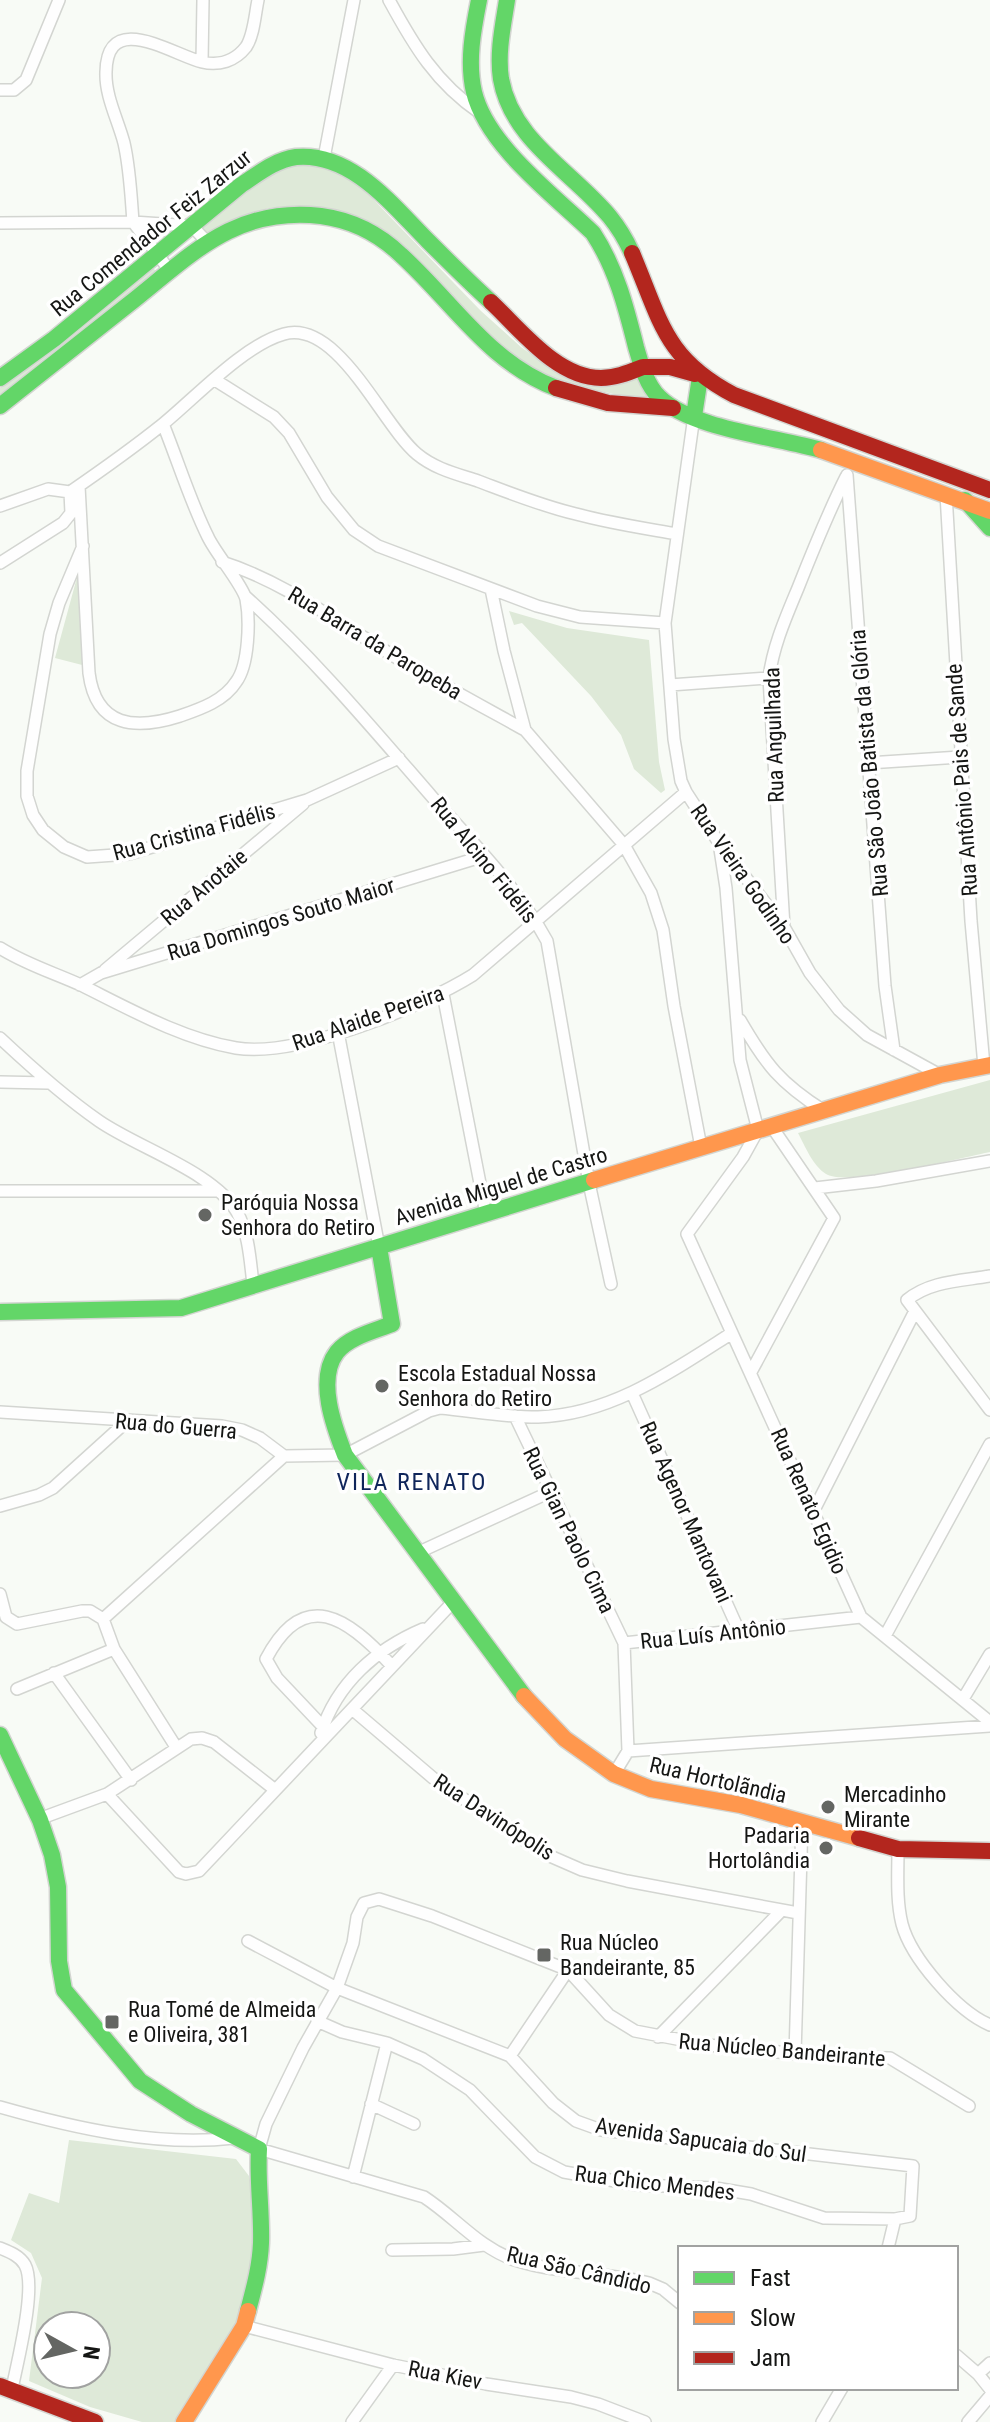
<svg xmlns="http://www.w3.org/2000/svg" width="990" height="2422" font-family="'Roboto Condensed',sans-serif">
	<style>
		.green { fill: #dee9d8; fill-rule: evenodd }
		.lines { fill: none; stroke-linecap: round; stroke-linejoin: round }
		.street-casing { stroke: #d3d5d1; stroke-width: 14 }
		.fast-casing { stroke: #d3d5d1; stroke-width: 19 }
		.slow-casing { stroke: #d3d5d1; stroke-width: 19 }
		.jam-casing { stroke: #d3d5d1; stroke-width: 19 }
		.street { stroke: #fefefe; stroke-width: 11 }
		.fast { stroke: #63d668; stroke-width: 16 }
		.slow { stroke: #ff974d; stroke-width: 16 }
		.jam { stroke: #b3261e; stroke-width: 16 }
		.poi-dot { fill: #646663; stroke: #fff; stroke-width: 3 }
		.labels { text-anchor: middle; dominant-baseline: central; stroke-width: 7; stroke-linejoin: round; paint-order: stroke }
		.street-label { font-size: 22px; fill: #151614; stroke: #fff }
		.poi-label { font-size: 22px; fill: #151614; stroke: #fff; text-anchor: start }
		.neighbourhood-label { font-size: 24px; letter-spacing: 2px; fill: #10265b; stroke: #fff }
	</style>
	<rect width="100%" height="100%" fill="#f8fbf6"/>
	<!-- green -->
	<path class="green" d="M 285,164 L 318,165 L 347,177 L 370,196 L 481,311 L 521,347 L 554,371 L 579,382 L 639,374 L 661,404 L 567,384 L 537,372 L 501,353 L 402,245 L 306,207 L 268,208 L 207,236 L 200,226 L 224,203 Z
		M 151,266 L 158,273 L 0,400 L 0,388 Z
		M 82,559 L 86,666 L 55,658 Z
		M 509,611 L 567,628 L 649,640 L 659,762 L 665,790 L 661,793 L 634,769 L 621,735 L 591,696 L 522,623 L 514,625 Z
		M 990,1080 L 990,1152 C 961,1158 846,1187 826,1174 C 813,1166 805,1146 798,1133 Z
		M 69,2140 L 236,2159 L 249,2176 L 255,2202 L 251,2288 L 240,2318 L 176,2422 L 142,2422 L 90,2407 L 29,2381 L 42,2278 L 31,2253 L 11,2240 L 29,2193 L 59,2203 ZM 48,2326 L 96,2326 L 96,2374 L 48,2374 Z"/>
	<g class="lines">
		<!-- street casing -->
		<g class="street-casing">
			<path id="street" d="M 389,0 C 414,46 436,83 480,113
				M 202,62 L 203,0
				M 0,90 L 14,90 L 26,80 L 59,0
				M 324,158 L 354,0
				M 133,222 C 131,196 130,169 124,143 C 118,120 105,96 106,72 C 107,9 173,55 202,62 C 219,66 235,61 246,47 C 254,35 255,14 258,0
				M 133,222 L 170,271
				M 0,223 L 133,222 L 192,226 L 207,242
				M 215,380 L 274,417 L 289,433 L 327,497 L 354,530 L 378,546 L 537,606 L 580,617 L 665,623
				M 694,416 L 665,623 L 674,739 L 681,781 L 686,792 L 719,843 L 784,927 L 810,973 L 839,1010 L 867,1035 L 940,1075
				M 847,475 L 885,986 L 894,1050
				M 79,486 L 89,673 C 96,728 136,730 180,716 C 200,709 224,701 236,682 C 249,665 250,620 246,599 C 242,584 216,554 208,537 C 190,501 178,461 163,424
				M 70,492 C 102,470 133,448 163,424 C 196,397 244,345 284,334 C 338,319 382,425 417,454 C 435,469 457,474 478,481 C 510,493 542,506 576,514 C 609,523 643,528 677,534
				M 946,494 L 971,921 L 984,1066
				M 0,506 L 48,489 L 70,492
				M 83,546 L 59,603 L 50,634 L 27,771 L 27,796 L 33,815 L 43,830 L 64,847 L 87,857 L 129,854 L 307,800 L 399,758
				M 222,562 C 279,580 329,616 379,647 C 427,677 476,703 525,730
				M 0,563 L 63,523 L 71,513 L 70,492
				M 491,589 L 504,651 L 525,730 L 624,845 L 651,893 L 663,930 L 674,1006 L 701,1147
				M 246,597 C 314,658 373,729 433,798 C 473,843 518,888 547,941 L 589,1183 L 611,1284
				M 670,685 L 769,678
				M 868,763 L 960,757
				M 719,843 L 726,888 L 740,1060 L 758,1130 L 743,1157 L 687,1234 L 861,1617 L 990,1722
				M 784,927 L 769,678 C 773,646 786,617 798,588 C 813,550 828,513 846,477
				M 0,948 C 27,965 55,973 83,986 C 131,1010 183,1039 236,1048 C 296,1058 422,1007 473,975 L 686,792
				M 105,970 L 303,804
				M 80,985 L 101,973 L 484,856
				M 443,994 L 486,1214
				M 740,1020 C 766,1065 780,1083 824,1111
				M 338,1032 L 379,1247
				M 0,1038 C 32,1068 63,1096 99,1121 C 138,1148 214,1172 237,1212 C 249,1234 250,1260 253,1284
				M 0,1082 L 48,1083
				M 815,1188 L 876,1181 L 990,1161
				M 0,1191 L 219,1191
				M 990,1276 C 961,1281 930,1281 907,1300 L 990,1410
				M 751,1372 L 834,1218 L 772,1127
				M 632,1393 L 739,1631
				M 0,1412 L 222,1426 L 242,1430 L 260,1438 L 284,1456 L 345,1455 L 429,1411 L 440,1408 C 473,1411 505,1417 538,1417 C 611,1415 674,1370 732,1333
				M 515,1416 L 624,1643 L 628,1751
				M 0,1506 L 39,1495 L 53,1488 L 126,1422
				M 814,1510 L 915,1311
				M 417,1553 L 550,1492
				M 0,1594 L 6,1617 L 17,1624 L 82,1611 L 90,1611 L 103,1619
				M 103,1619 L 284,1456
				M 103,1619 L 114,1649 L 176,1747
				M 885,1636 L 990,1444
				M 624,1643 L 861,1617
				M 54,1673 L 131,1780
				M 17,1689 L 114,1649
				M 963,1699 L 990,1654
				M 352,1709 L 433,1778 L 543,1853 L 582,1870 L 627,1881 L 798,1913
				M 321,1733 C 337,1683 376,1649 423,1629
				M 329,1733 L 277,1678 L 266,1659 C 304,1586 348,1618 391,1665
				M 614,1774 L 628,1751 L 990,1726
				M 107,1794 L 179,1872 L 186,1874 L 199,1871 L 453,1602
				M 39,1819 L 107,1794 L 191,1739 L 202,1738 L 214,1742 L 274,1789
				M 898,1849 C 898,1873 896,1900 902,1924 C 911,1958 957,2011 990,2025
				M 248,1941 L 337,1988 L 510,2056 L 553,2103 L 576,2121 L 601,2130 L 913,2166 L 910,2216 L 895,2219 L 888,2248
				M 317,2021 L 342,2032 L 387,2043 L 423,2059 L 470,2090 L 535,2157 L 564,2172 L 638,2185 L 715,2188 L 751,2194 L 824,2218 L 895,2219
				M 658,2037 L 781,1911
				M 795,2054 L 802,1822
				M 510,2056 L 568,1970
				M 371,2104 L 414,2124
				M 0,2107 C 74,2128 157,2147 234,2138
				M 353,2177 L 387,2043
				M 0,2248 C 10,2252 20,2256 25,2265 C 37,2287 17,2363 12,2389
				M 392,2250 L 453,2249 L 484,2245
				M 680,2303 L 663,2289 L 649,2283 C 606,2272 558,2274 515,2260 C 479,2248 455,2217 424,2197 L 259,2149 L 266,2124 L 303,2048 L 337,1988 L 353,1943 L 357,1917 L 364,1903 L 379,1899 L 432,1916 L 568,1970 L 609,2015 L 635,2031 L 708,2045 L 829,2057 L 890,2058 L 969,2106
				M 244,2326 L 393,2365 L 486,2384 L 571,2397 L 598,2404 L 645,2422
				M 956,2355 L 978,2374 L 990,2389
				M 978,2374 L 990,2363
				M 352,2422 L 393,2365
				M 822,2422 L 842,2388
				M 968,2422 L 990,2396"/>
		</g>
		<!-- fast casing -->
		<g class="fast-casing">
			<path id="fast" d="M 479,0 C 473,30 467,62 474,92 C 487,146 555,196 593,233 C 616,268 626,307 636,347 C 641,364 646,384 659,397 C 691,429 777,437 821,450
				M 507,0 C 503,26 497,53 501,79 C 512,141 573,172 610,217 C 619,228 626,240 632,253
				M 0,378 L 54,339 L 241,185 C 258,174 275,160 296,157 C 352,152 393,206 428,241 C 449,262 469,282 491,302
				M 0,406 C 43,372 86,338 129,304 C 191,255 235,206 321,216 C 351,220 379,234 401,255 C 453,302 488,362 556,388
				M 694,416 L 700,377
				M 965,500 L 990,528
				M 379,1247 L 392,1324 C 374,1331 349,1337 337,1352 C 316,1379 334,1427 345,1455 L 524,1696
				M 0,1312 L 181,1308 L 594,1180
				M 0,1735 L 40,1820 L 52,1855 L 58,1887 L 59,1961 L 64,1990 L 140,2081 L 191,2114 L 259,2149 C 257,2181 262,2212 261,2243 C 260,2267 254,2288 248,2311"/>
		</g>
		<!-- slow casing -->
		<g class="slow-casing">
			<path id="slow" d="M 821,450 L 990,511
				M 594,1180 L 940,1075 L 990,1065
				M 524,1696 L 565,1739 L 614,1774 L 651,1789 L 741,1805 L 859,1838
				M 184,2422 L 244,2326 L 248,2311"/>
		</g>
		<!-- jam casing -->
		<g class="jam-casing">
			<path id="jam" d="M 632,253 C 661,321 664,358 734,395 L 990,490
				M 491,302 C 520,329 557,378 601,378 C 616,378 630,372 643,367
				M 643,367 L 670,367 L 695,374
				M 556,388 L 608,403 L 673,408
				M 859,1838 L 898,1849 L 990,1851
				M 0,2386 L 95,2422"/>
		</g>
		<!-- street -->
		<use href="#street" class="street"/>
		<!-- fast -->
		<use href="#fast" class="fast"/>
		<!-- slow -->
		<use href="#slow" class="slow"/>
		<!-- jam -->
		<use href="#jam" class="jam"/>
	</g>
	<!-- markers -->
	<g class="poi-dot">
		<circle cx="205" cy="1215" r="8"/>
		<circle cx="382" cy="1386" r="8"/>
		<circle cx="828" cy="1807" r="8"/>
		<circle cx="826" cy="1848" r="8"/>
		<rect x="536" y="1947" width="16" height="16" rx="4"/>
		<rect x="104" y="2014" width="16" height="16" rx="4"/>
	</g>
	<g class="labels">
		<!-- street labels -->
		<g class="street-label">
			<text transform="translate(151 233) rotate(-39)">Rua Comendador Feiz Zarzur</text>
			<text transform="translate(375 643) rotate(31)">Rua Barra da Paropeba</text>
			<text transform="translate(774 735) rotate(-92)">Rua Anguilhada</text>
			<text transform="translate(869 763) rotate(-95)">Rua São João Batista da Glória</text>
			<text transform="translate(962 780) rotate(-94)">Rua Antônio Pais de Sande</text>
			<text transform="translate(194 832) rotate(-15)">Rua Cristina Fidélis</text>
			<text transform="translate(484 860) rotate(51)">Rua Alcino Fidélis</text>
			<text transform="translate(743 874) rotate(55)">Rua Vieira Godinho</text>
			<text transform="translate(204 887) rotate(-40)">Rua Anotaie</text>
			<text transform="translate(281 919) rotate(-17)">Rua Domingos Souto Maior</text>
			<text transform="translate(368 1018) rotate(-19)">Rua Alaide Pereira</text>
			<text transform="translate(501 1186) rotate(-17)">Avenida Miguel de Castro</text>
			<text transform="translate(176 1426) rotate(5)">Rua do Guerra</text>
			<text transform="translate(809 1501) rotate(66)">Rua Renato Egidio</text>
			<text transform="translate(686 1512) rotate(66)">Rua Agenor Mantovani</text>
			<text transform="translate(569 1530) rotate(64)">Rua Gian Paolo Cima</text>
			<text transform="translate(713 1634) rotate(-6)">Rua Luís Antônio</text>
			<text transform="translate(718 1780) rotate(13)">Rua Hortolãndia</text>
			<text transform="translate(494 1817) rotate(33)">Rua Davinópolis</text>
			<text transform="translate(782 2050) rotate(5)">Rua Núcleo Bandeirante</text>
			<text transform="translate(701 2140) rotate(8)">Avenida Sapucaia do Sul</text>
			<text transform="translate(655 2183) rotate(7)">Rua Chico Mendes</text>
			<text transform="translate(579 2270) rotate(13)">Rua São Cândido</text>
			<text transform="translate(445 2375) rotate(11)">Rua Kiev</text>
		</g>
		<!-- poi labels -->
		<g class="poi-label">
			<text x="221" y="1202">Paróquia Nossa<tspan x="221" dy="25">Senhora do Retiro</tspan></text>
			<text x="398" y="1373">Escola Estadual Nossa<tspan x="398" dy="25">Senhora do Retiro</tspan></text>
			<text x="844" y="1794">Mercadinho<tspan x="844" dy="25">Mirante</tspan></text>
			<text x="810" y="1835" text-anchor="end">Padaria<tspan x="810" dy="25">Hortolândia</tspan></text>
			<text x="560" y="1942">Rua Núcleo<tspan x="560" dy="25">Bandeirante, 85</tspan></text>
			<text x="128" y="2009">Rua Tomé de Almeida<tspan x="128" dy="25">e Oliveira, 381</tspan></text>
		</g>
		<!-- neighbourhood labels -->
		<g class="neighbourhood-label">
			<text x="412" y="1482">VILA RENATO</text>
		</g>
	</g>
	<!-- legend -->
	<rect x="678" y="2246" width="280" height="144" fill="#ffffff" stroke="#a1a2a1" stroke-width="2"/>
	<rect x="694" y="2272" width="40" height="12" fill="#63d668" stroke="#a1a2a1" stroke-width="2"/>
	<text x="750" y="2286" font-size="24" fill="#151614">Fast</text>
	<rect x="694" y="2312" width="40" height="12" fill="#ff974d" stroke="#a1a2a1" stroke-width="2"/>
	<text x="750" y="2326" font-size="24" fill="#151614">Slow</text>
	<rect x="694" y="2352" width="40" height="12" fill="#b3261e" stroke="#a1a2a1" stroke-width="2"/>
	<text x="750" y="2366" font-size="24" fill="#151614">Jam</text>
	<!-- north arrow -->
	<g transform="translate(72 2350) rotate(98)"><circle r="38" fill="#ffffff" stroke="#a1a2a1" stroke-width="2"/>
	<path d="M0-6L14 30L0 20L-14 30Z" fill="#646663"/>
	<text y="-12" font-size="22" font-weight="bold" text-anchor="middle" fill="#151614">N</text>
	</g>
</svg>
